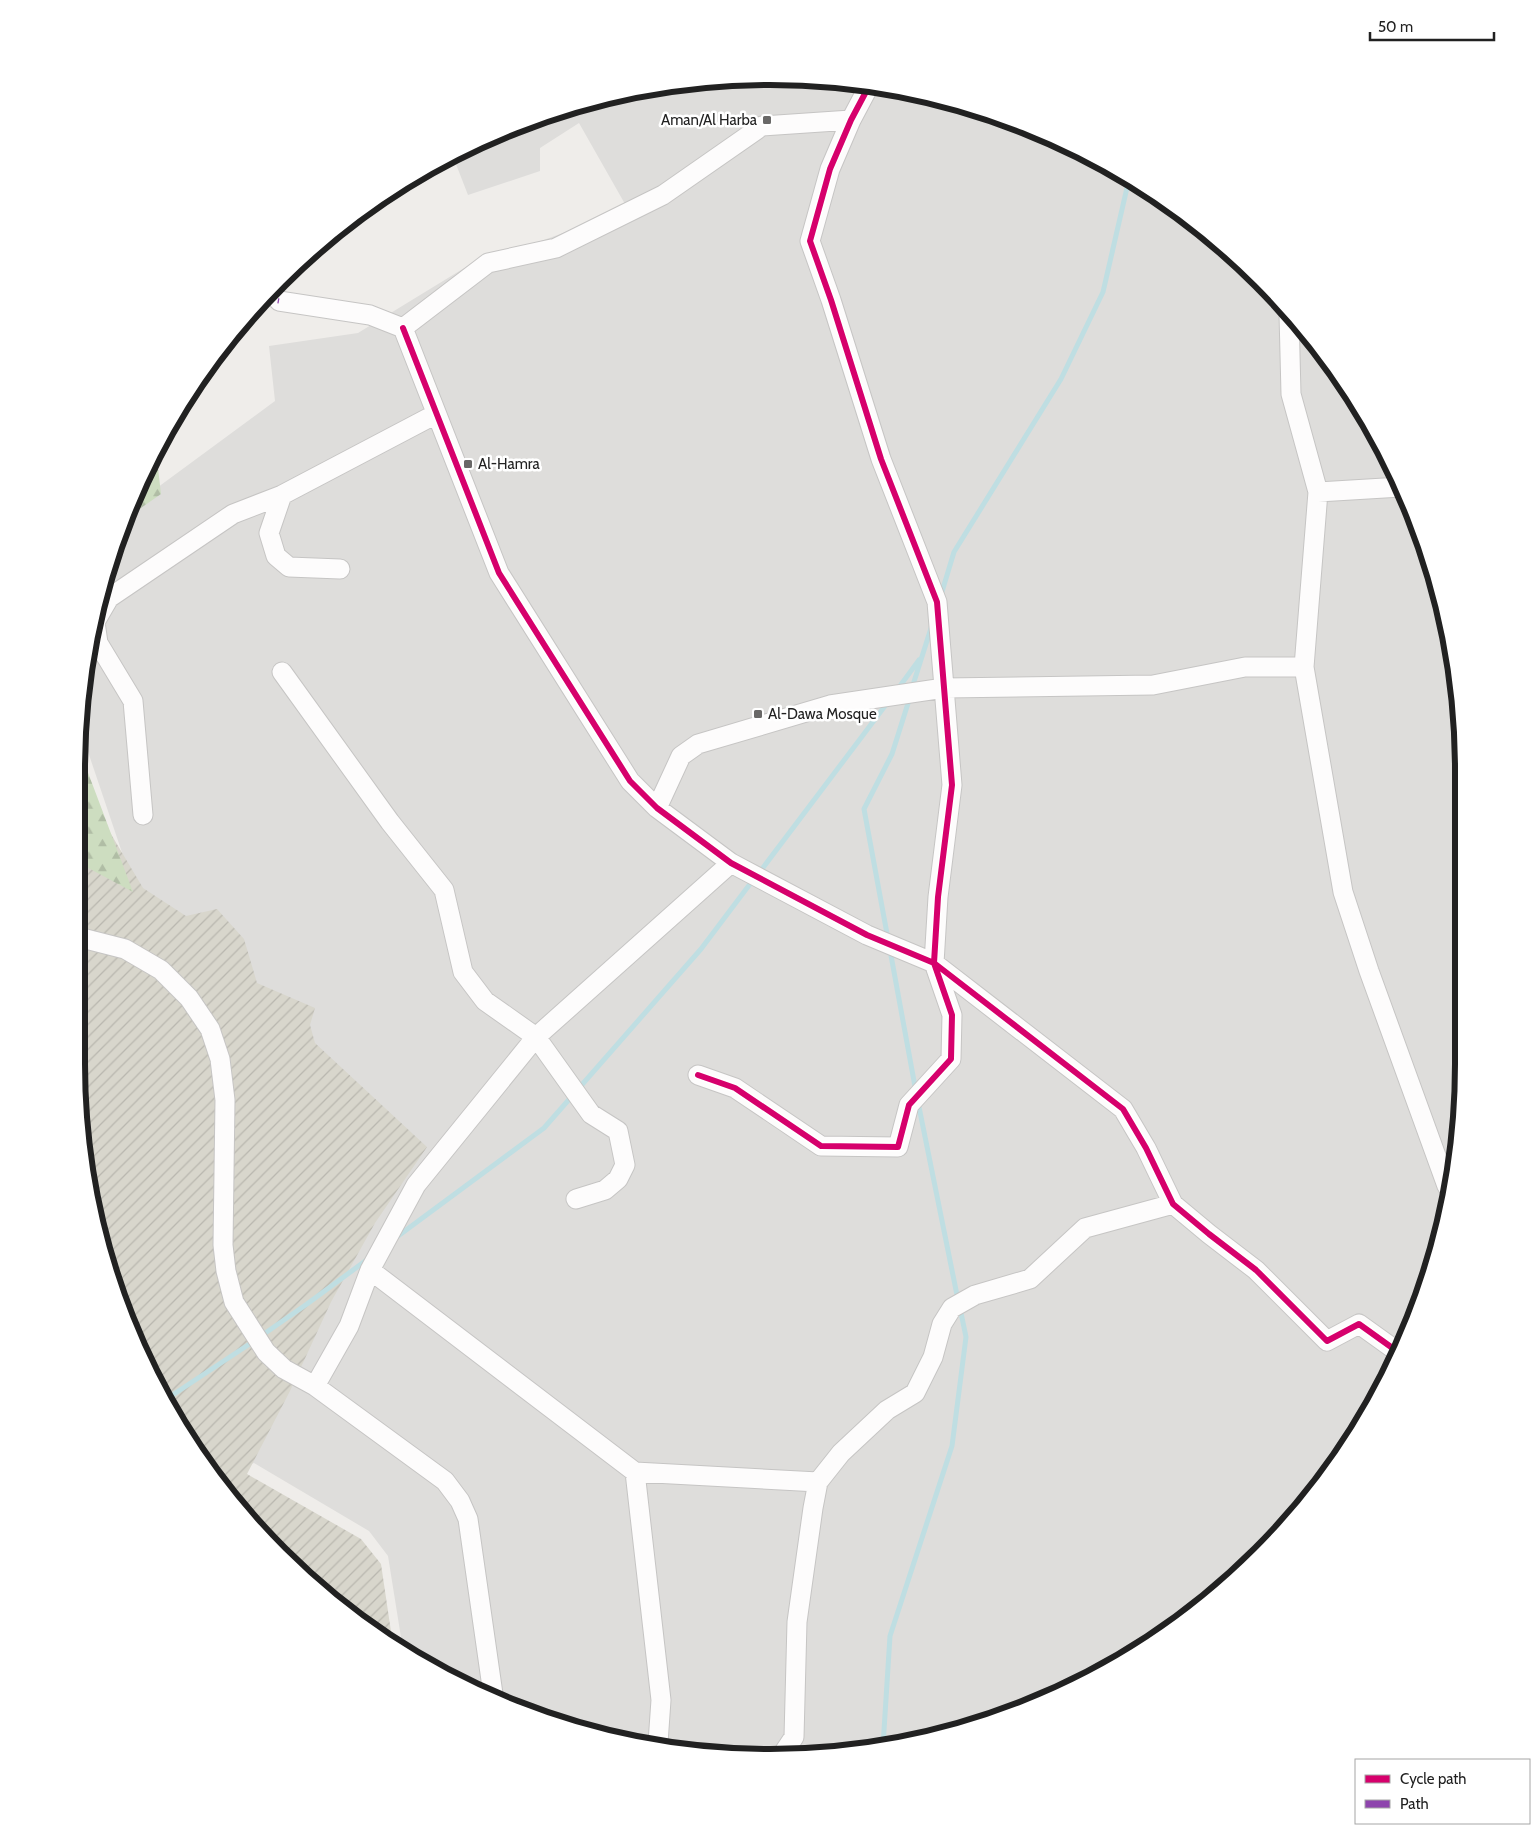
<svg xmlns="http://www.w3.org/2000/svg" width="1540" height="1834" font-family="Cabin,sans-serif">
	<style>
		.residential { fill: #dedddb }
		.construction { fill: url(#construction-furrows) }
		.forest { fill: url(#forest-firs) }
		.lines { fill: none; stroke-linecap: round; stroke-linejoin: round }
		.stream { stroke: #bfdee2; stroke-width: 5 }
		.street-casing { stroke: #c6c5c4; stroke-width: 21 }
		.street { stroke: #fdfcfc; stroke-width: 19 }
		.quiet { stroke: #8e44ad; stroke-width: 5; stroke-dasharray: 10 5; stroke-linecap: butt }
		.cycleway-casing { stroke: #fff; stroke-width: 9 }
		.cycleway { stroke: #d6006c; stroke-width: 6 }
		.poi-dot { fill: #696867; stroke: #fff; stroke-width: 2 }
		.labels { text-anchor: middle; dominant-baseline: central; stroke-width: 5; stroke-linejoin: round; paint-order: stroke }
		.poi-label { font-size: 15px; fill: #212121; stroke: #fff; text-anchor: start }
		.rim { fill: none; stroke: #212121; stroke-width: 6 }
	</style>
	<defs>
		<pattern id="construction-furrows" width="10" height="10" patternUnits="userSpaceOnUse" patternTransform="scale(1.25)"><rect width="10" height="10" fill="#d8d6cc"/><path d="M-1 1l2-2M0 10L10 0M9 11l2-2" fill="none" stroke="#b9b7af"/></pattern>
		<pattern id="forest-firs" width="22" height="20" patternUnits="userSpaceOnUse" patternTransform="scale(1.25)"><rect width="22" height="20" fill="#cdddc0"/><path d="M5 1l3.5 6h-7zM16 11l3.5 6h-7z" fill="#b0bda5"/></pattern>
	</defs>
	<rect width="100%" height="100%" fill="#efedea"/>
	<!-- residential -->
	<path class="residential" d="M 770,76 L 905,90 L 1035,129 L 1155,193 L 1260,279 L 1347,384 L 1411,504 L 1450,634 L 1464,770 L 1462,1110 L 1427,1287 L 1371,1411 L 1291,1522 L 1156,1641 L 1036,1705 L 905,1744 L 724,1756 L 547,1721 L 403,1650 L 388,1556 L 369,1531 L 254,1463 L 216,1477 L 169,1411 L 100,1243 L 76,1064 L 135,891 L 81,731 L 82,680 L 100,590 L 131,507 L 275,401 L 269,346 L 358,333 L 479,259 L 516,250 L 602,219 L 625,204 L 579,123 L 540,148 L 540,171 L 468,195 L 454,159 L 509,132 L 508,128 L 610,97 L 612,99 L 619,94 L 634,90 Z"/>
	<!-- construction -->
	<path class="construction" d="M 86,792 L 143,888 L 186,916 L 217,909 L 244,939 L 257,983 L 315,1008 L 310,1025 L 315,1043 L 427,1147 L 375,1223 L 331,1302 L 290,1391 L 247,1474 L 361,1539 L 381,1564 L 393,1645 L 385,1641 L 249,1522 L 169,1411 L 100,1243 L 76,1064 L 80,793 Z"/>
	<!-- forest -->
	<path class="forest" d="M 156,451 L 161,494 L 128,517 L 148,463 Z
		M 81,754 L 133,892 L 79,863 Z"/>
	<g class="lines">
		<!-- stream -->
		<path class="stream" d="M 941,595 L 954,552 L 1061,379 L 1103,292 L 1129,179
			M 912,688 L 932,625
			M 897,690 L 919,660
			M 759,873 L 888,702
			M 888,939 L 864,809 L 892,754 L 910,697
			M 890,950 L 916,1092
			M 918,1102 L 958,1300
			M 394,1239 L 544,1128 L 701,949 L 753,880
			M 261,1336 L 307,1304 L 368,1259
			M 165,1400 L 254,1341
			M 883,1746 L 890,1636 L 952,1446 L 966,1337 L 960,1308"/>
		<!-- street casing -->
		<g class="street-casing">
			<path id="street" d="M 279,301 L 370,315 L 403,328 L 488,263 L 556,248 L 663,195 L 762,126 L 851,120
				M 1289,314 L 1291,394 L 1318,492 L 1304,667 L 1343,892 L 1369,971 L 1447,1186
				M 403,328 L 499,573 L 630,781 L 657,808 L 731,863 L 867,935 L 934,963 L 1123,1109 L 1146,1148 L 1173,1204 L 1209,1234 L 1256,1270 L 1327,1341 L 1359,1324 L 1398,1352
				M 1318,492 L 1401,487
				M 282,495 L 269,533 L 276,556 L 289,567 L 340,569
				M 282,672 L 390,822 L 444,890 L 463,972 L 485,1001 L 536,1037 L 591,1114 L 618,1131 L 625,1165 L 618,1179 L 605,1190 L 576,1199
				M 657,808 L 681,756 L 698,744 L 830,705 L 944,688 L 1153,685 L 1245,667 L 1304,667
				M 143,815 L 133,701 L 98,643 L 95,622 L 109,598 L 233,514 L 282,495 L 436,414
				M 78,937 L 125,949 L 161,970 L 189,998 L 210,1029 L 220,1059 L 225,1100 L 223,1245 L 226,1271 L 234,1302 L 266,1352 L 284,1369 L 315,1386 L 445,1481 L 460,1501 L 468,1519 L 493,1694
				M 698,1075 L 735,1088 L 821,1146 L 898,1147 L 909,1105 L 951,1059 L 952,1015 L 934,963 L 938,897 L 952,785 L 937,602 L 881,459 L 831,300 L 810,241 L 830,169 L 851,120 L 869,86
				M 370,1270 L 635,1472 L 818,1482
				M 315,1386 L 349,1326 L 370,1270 L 416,1185 L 536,1037 L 731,863
				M 635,1472 L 661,1700 L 658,1743
				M 784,1752 L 794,1737 L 797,1622 L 813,1508 L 818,1482 L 841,1453 L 887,1410 L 915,1393 L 933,1357 L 942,1324 L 952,1308 L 975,1295 L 1030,1279 L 1085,1228 L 1173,1204"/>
		</g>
		<!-- street -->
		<use href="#street" class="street"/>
		<!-- quiet -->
		<path class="quiet" d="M 263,298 L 279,301"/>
		<!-- cycleway casing -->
		<g class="cycleway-casing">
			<path id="cycleway" d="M 403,328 L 499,573 L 630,781 L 657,808 L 731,863 L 867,935 L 934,963 L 1123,1109 L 1146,1148 L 1173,1204 L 1209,1234 L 1256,1270 L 1327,1341 L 1359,1324 L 1398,1352
				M 698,1075 L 735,1088 L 821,1146 L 898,1147 L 909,1105 L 951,1059 L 952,1015 L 934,963 L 938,897 L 952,785 L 937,602 L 881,459 L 831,300 L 810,241 L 830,169 L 851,120 L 869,86"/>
		</g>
		<!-- cycleway -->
		<use href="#cycleway" class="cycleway"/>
	</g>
	<!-- markers -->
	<g class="poi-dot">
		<rect x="762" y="115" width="10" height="10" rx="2.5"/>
		<rect x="463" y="459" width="10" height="10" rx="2.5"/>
		<rect x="753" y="709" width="10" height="10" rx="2.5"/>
	</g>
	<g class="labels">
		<!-- poi labels -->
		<g class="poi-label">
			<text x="757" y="120" text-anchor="end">Aman/Al Harba</text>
			<text x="478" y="464">Al-Hamra</text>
			<text x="768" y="714">Al-Dawa Mosque</text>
		</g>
	</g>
	<!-- crop -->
	<path d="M0 0H1540V1834H0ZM770 85H770A685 685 0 0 1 1455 770V1064A685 685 0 0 1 770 1749H770A685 685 0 0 1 85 1064V770A685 685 0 0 1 770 85Z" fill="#fff" fill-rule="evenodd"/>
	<path class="rim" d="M770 85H770A685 685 0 0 1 1455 770V1064A685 685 0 0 1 770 1749H770A685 685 0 0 1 85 1064V770A685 685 0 0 1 770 85Z"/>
	<!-- legend -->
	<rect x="1355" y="1759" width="175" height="65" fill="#ffffff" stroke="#a6a6a6"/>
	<rect x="1365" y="1775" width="25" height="8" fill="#d6006c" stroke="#a6a6a6"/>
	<text x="1400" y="1784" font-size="15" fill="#212121">Cycle path</text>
	<rect x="1365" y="1800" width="25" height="8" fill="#8e44ad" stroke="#a6a6a6"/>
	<text x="1400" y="1809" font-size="15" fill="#212121">Path</text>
	<!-- scale -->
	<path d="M1370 32v8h124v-8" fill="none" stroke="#212121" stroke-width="2.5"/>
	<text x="1378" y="32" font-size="15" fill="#212121" stroke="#ffffff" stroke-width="4" paint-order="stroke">50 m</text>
</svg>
